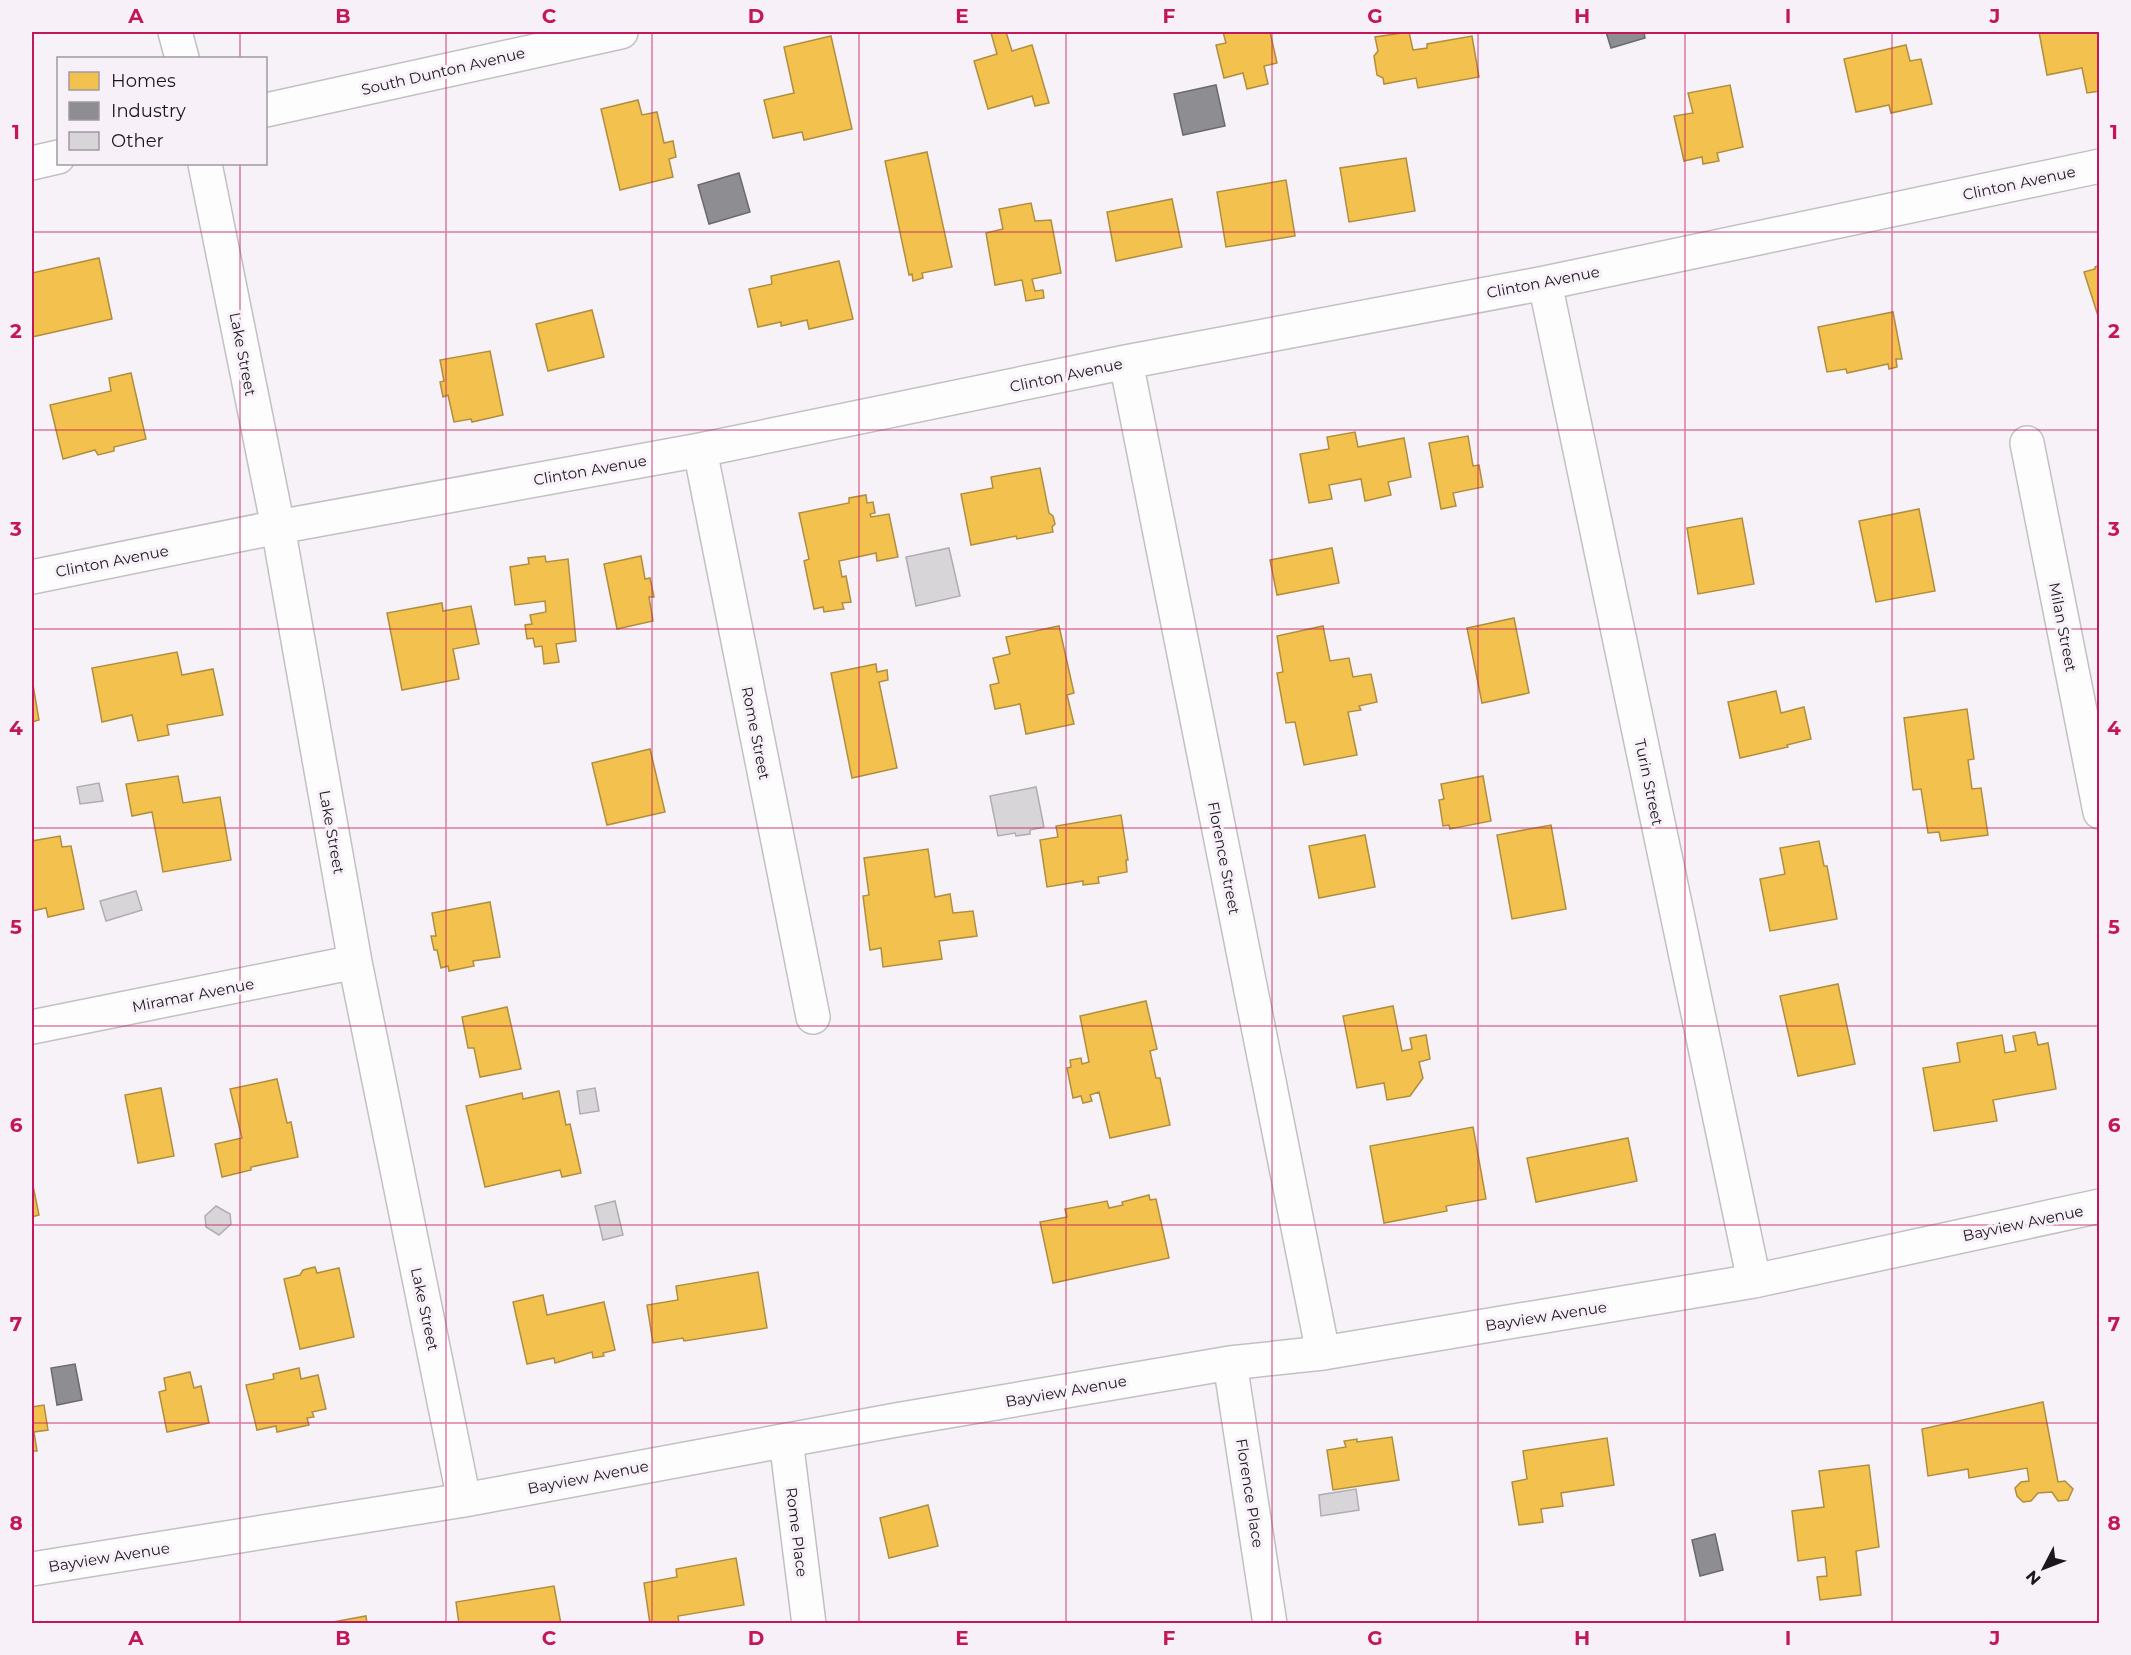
<svg xmlns="http://www.w3.org/2000/svg" width="2131" height="1655" font-family="Montserrat,sans-serif">
	<style>
		.homes { fill: #f2c14e; stroke: #b18e3f; stroke-width: 1.5 }
		.industry { fill: #8d8d92; stroke: #6a6a6e; stroke-width: 1.5 }
		.building { fill: #d8d5d9; stroke: #b0adb1; stroke-width: 1.5 }
		.lines { fill: none; stroke-linecap: round; stroke-linejoin: round }
		.minor-casing { stroke: #c3c0c3; stroke-width: 36 }
		.minor { stroke: #fefdfe; stroke-width: 33 }
		.grid { fill: none; stroke: #c2185b; stroke-width: 1.5; stroke-opacity: 0.55 }
		.labels { text-anchor: middle; dominant-baseline: central; stroke-width: 6; stroke-linejoin: round; paint-order: stroke }
		.street-label { font-size: 15px; fill: #1a181b; stroke: #f7f0f9 }
		.neatline { fill: none; stroke: #c2185b; stroke-width: 2 }
		.grid-label { font-size: 20px; text-anchor: middle; font-weight: bold; fill: #c2185b }
	</style>
	<rect width="100%" height="100%" fill="#f6f2f7"/>
	<!-- homes -->
	<path class="homes" d="M 997,32 L 1006,32 L 1012,51 L 1032,45 L 1049,103 L 1035,106 L 1032,96 L 988,109 L 974,61 L 997,54 L 991,33 Z
		M 1223,32 L 1270,32 L 1277,63 L 1264,66 L 1268,84 L 1247,89 L 1243,73 L 1224,78 L 1216,45 L 1226,43 Z
		M 1409,32 L 1413,50 L 1427,48 L 1427,44 L 1472,36 L 1479,77 L 1418,88 L 1416,78 L 1384,84 L 1383,78 L 1377,75 L 1374,56 L 1378,51 L 1375,37 Z
		M 2039,32 L 2100,32 L 2100,91 L 2087,93 L 2082,68 L 2047,75 Z
		M 831,36 L 852,129 L 804,140 L 802,132 L 773,138 L 764,100 L 794,93 L 784,47 Z
		M 1906,45 L 1910,61 L 1921,59 L 1932,104 L 1891,113 L 1889,105 L 1856,112 L 1844,59 Z
		M 1730,85 L 1743,147 L 1717,153 L 1719,161 L 1703,164 L 1702,157 L 1684,161 L 1674,116 L 1693,113 L 1688,93 Z
		M 638,100 L 642,115 L 657,112 L 664,143 L 673,141 L 676,157 L 669,159 L 673,177 L 620,190 L 601,109 Z
		M 927,152 L 952,267 L 922,273 L 923,278 L 913,281 L 912,274 L 909,275 L 885,161 Z
		M 1406,158 L 1415,211 L 1349,222 L 1340,168 Z
		M 1286,180 L 1295,236 L 1226,247 L 1217,192 Z
		M 1172,199 L 1182,247 L 1116,261 L 1107,212 Z
		M 1031,203 L 1035,221 L 1051,220 L 1061,273 L 1032,279 L 1035,291 L 1043,290 L 1044,298 L 1026,301 L 1022,280 L 995,285 L 986,233 L 1003,229 L 999,209 Z
		M 99,258 L 112,319 L 32,337 L 32,273 Z
		M 839,261 L 853,319 L 809,329 L 807,320 L 781,326 L 781,322 L 758,327 L 749,289 L 772,284 L 771,276 Z
		M 2100,265 L 2100,322 L 2084,272 L 2095,269 L 2095,267 Z
		M 592,310 L 604,357 L 548,371 L 536,324 Z
		M 1893,312 L 1902,359 L 1896,359 L 1897,367 L 1889,369 L 1888,364 L 1847,373 L 1846,369 L 1827,372 L 1818,327 Z
		M 490,351 L 503,415 L 472,422 L 471,419 L 454,422 L 448,395 L 443,397 L 440,382 L 444,381 L 440,360 Z
		M 131,373 L 146,439 L 114,447 L 114,451 L 98,455 L 95,450 L 63,459 L 50,405 L 111,391 L 109,378 Z
		M 1355,432 L 1358,447 L 1404,438 L 1411,477 L 1388,482 L 1391,495 L 1365,501 L 1361,479 L 1329,485 L 1332,499 L 1309,503 L 1300,454 L 1329,449 L 1327,437 Z
		M 1468,436 L 1473,466 L 1479,465 L 1483,487 L 1453,493 L 1456,506 L 1441,509 L 1429,443 Z
		M 1040,468 L 1049,513 L 1053,516 L 1055,524 L 1052,527 L 1053,532 L 1017,539 L 1016,536 L 971,545 L 961,494 L 993,488 L 991,477 Z
		M 866,495 L 867,503 L 873,502 L 875,513 L 870,514 L 871,517 L 889,514 L 898,557 L 877,561 L 876,553 L 839,561 L 842,577 L 846,576 L 851,602 L 842,603 L 844,609 L 824,612 L 823,607 L 814,609 L 804,561 L 809,559 L 799,513 L 849,503 L 849,498 Z
		M 1919,509 L 1935,591 L 1876,602 L 1859,521 Z
		M 1742,518 L 1754,584 L 1698,594 L 1687,528 Z
		M 1332,548 L 1339,583 L 1277,595 L 1270,560 Z
		M 545,556 L 546,562 L 568,559 L 576,641 L 556,644 L 559,662 L 544,664 L 542,646 L 535,647 L 533,638 L 527,639 L 525,625 L 532,624 L 530,615 L 546,612 L 545,601 L 515,605 L 510,567 L 529,564 L 528,558 Z
		M 641,556 L 645,579 L 650,578 L 654,597 L 649,597 L 653,621 L 617,629 L 604,564 Z
		M 442,603 L 443,611 L 471,606 L 479,644 L 453,649 L 459,679 L 402,690 L 387,613 Z
		M 1514,618 L 1529,693 L 1482,703 L 1467,628 Z
		M 1059,626 L 1074,693 L 1067,695 L 1074,724 L 1026,734 L 1020,704 L 995,709 L 990,685 L 999,683 L 993,658 L 1010,654 L 1006,637 Z
		M 1323,626 L 1330,661 L 1349,658 L 1353,677 L 1371,674 L 1377,702 L 1359,706 L 1361,710 L 1348,712 L 1357,755 L 1304,765 L 1295,722 L 1286,723 L 1277,673 L 1283,672 L 1277,636 Z
		M 177,652 L 182,675 L 213,669 L 223,715 L 167,725 L 169,735 L 138,741 L 132,715 L 102,722 L 92,668 Z
		M 876,664 L 877,672 L 887,670 L 888,680 L 879,682 L 897,768 L 852,778 L 831,673 Z
		M 32,679 L 39,720 L 32,722 Z
		M 1776,691 L 1781,713 L 1804,707 L 1811,739 L 1787,745 L 1788,747 L 1740,758 L 1728,702 Z
		M 1967,709 L 1974,759 L 1968,760 L 1972,789 L 1981,788 L 1988,835 L 1941,841 L 1939,832 L 1928,833 L 1921,789 L 1913,790 L 1904,718 Z
		M 650,749 L 665,812 L 607,825 L 592,763 Z
		M 178,776 L 183,803 L 220,797 L 231,860 L 163,872 L 152,812 L 132,816 L 126,784 Z
		M 1483,776 L 1491,821 L 1450,829 L 1449,825 L 1443,826 L 1439,800 L 1444,799 L 1441,784 Z
		M 1121,815 L 1128,860 L 1126,860 L 1127,872 L 1098,877 L 1099,883 L 1083,885 L 1083,881 L 1047,887 L 1040,840 L 1058,837 L 1056,826 Z
		M 1551,825 L 1566,909 L 1512,919 L 1497,835 Z
		M 1365,835 L 1375,887 L 1319,898 L 1309,846 Z
		M 60,836 L 62,847 L 71,846 L 84,909 L 48,917 L 46,908 L 32,911 L 32,841 Z
		M 1819,841 L 1824,866 L 1827,866 L 1837,919 L 1770,931 L 1760,879 L 1785,874 L 1780,848 Z
		M 928,849 L 935,897 L 950,894 L 953,913 L 973,911 L 977,936 L 939,941 L 942,959 L 883,967 L 881,948 L 870,950 L 863,896 L 869,895 L 864,858 Z
		M 490,902 L 500,957 L 473,961 L 474,966 L 449,971 L 448,966 L 441,968 L 437,950 L 434,950 L 431,936 L 436,936 L 432,913 Z
		M 1838,984 L 1855,1064 L 1798,1076 L 1780,996 Z
		M 1146,1001 L 1157,1049 L 1150,1051 L 1156,1078 L 1160,1078 L 1170,1125 L 1110,1138 L 1099,1092 L 1090,1095 L 1092,1101 L 1083,1103 L 1081,1096 L 1073,1098 L 1067,1068 L 1071,1067 L 1070,1060 L 1081,1058 L 1082,1064 L 1089,1062 L 1080,1016 Z
		M 1393,1006 L 1402,1051 L 1412,1049 L 1410,1038 L 1426,1035 L 1430,1059 L 1419,1062 L 1423,1078 L 1410,1096 L 1387,1100 L 1384,1083 L 1357,1088 L 1343,1016 Z
		M 507,1007 L 521,1069 L 480,1077 L 474,1048 L 468,1048 L 462,1017 Z
		M 2035,1032 L 2038,1045 L 2048,1043 L 2056,1089 L 1993,1100 L 1997,1121 L 1934,1131 L 1923,1068 L 1960,1062 L 1957,1043 L 2002,1035 L 2005,1053 L 2016,1051 L 2013,1036 Z
		M 277,1079 L 287,1123 L 291,1122 L 298,1157 L 251,1167 L 251,1170 L 222,1177 L 215,1144 L 242,1138 L 230,1089 Z
		M 161,1088 L 174,1156 L 138,1163 L 125,1095 Z
		M 559,1091 L 566,1125 L 570,1124 L 581,1173 L 562,1177 L 560,1170 L 485,1187 L 466,1106 L 522,1093 L 523,1099 Z
		M 1473,1127 L 1486,1199 L 1446,1206 L 1447,1211 L 1384,1223 L 1370,1146 Z
		M 1628,1138 L 1637,1181 L 1536,1202 L 1527,1158 Z
		M 32,1181 L 39,1215 L 32,1217 Z
		M 1149,1195 L 1150,1200 L 1156,1199 L 1169,1258 L 1053,1283 L 1040,1222 L 1067,1217 L 1065,1209 L 1107,1201 L 1109,1208 L 1123,1205 L 1122,1202 Z
		M 315,1267 L 317,1273 L 339,1268 L 354,1337 L 300,1349 L 284,1279 L 300,1275 L 303,1270 Z
		M 758,1272 L 767,1328 L 684,1341 L 683,1338 L 653,1343 L 647,1305 L 678,1300 L 676,1286 Z
		M 543,1295 L 547,1315 L 604,1302 L 615,1350 L 603,1353 L 604,1356 L 593,1358 L 592,1352 L 555,1363 L 554,1358 L 527,1364 L 513,1302 Z
		M 299,1368 L 301,1379 L 318,1375 L 326,1409 L 312,1412 L 314,1417 L 307,1418 L 309,1425 L 277,1432 L 276,1426 L 257,1430 L 246,1385 L 274,1379 L 273,1374 Z
		M 190,1372 L 194,1388 L 201,1386 L 209,1423 L 167,1432 L 159,1392 L 166,1390 L 164,1378 Z
		M 2043,1402 L 2058,1482 L 2065,1481 L 2073,1489 L 2068,1500 L 2058,1501 L 2052,1492 L 2038,1493 L 2031,1501 L 2023,1502 L 2017,1496 L 2015,1488 L 2021,1482 L 2029,1481 L 2027,1468 L 1969,1478 L 1968,1469 L 1928,1476 L 1922,1429 Z
		M 44,1405 L 48,1430 L 34,1432 L 37,1451 L 32,1451 L 32,1407 Z
		M 1392,1437 L 1399,1480 L 1333,1490 L 1327,1450 L 1346,1447 L 1344,1441 L 1357,1439 L 1357,1442 Z
		M 1607,1438 L 1614,1485 L 1561,1493 L 1563,1506 L 1541,1509 L 1543,1522 L 1519,1525 L 1512,1482 L 1527,1479 L 1523,1451 Z
		M 1869,1465 L 1879,1547 L 1856,1551 L 1861,1595 L 1820,1600 L 1817,1577 L 1827,1576 L 1825,1557 L 1798,1561 L 1792,1511 L 1824,1507 L 1819,1471 Z
		M 928,1505 L 938,1546 L 889,1558 L 880,1518 Z
		M 736,1558 L 744,1605 L 678,1616 L 679,1623 L 650,1624 L 644,1583 L 677,1577 L 676,1569 Z
		M 554,1586 L 561,1624 L 459,1624 L 456,1602 Z
		M 366,1616 L 367,1624 L 322,1624 Z"/>
	<!-- industry -->
	<path class="industry" d="M 1606,32 L 1644,32 L 1645,38 L 1611,48 Z
		M 1216,85 L 1225,126 L 1183,135 L 1174,94 Z
		M 739,173 L 750,212 L 709,224 L 698,185 Z
		M 75,1364 L 82,1400 L 57,1405 L 51,1368 Z
		M 1715,1534 L 1723,1570 L 1700,1576 L 1692,1540 Z"/>
	<!-- building -->
	<path class="building" d="M 949,548 L 960,596 L 916,606 L 906,557 Z
		M 99,783 L 103,801 L 80,804 L 77,787 Z
		M 1036,787 L 1044,827 L 1030,830 L 1030,834 L 1016,836 L 1015,833 L 998,836 L 990,796 Z
		M 136,891 L 142,910 L 106,921 L 100,901 Z
		M 595,1088 L 599,1111 L 580,1114 L 577,1091 Z
		M 615,1201 L 623,1235 L 603,1240 L 595,1206 Z
		M 216,1206 L 230,1214 L 231,1224 L 219,1235 L 206,1227 L 205,1216 Z
		M 1356,1489 L 1359,1510 L 1321,1516 L 1319,1495 Z"/>
	<g class="lines">
		<!-- minor casing -->
		<g class="minor-casing">
			<path id="minor" d="M 175,32 L 182,58
				M 266,110 L 621,32
				M 32,163 L 58,157
				M 205,164 L 278,527 L 355,962 L 464,1500
				M 1545,283 L 1754,1281
				M 1126,362 L 1323,1353
				M 2027,443 L 2100,812
				M 700,450 L 813,1017
				M 32,577 L 278,527 L 700,450 L 1126,362 L 1545,283 L 2100,166
				M 32,1027 L 355,962
				M 1230,1363 L 1270,1624
				M 786,1440 L 809,1624
				M 32,1569 L 464,1500 L 896,1420 L 1230,1363 L 1323,1353 L 1754,1281 L 2100,1206"/>
		</g>
		<!-- minor -->
		<use href="#minor" class="minor"/>
	</g>
	<!-- grid -->
	<path class="grid" d="M 240,32 L 240,58M 446,32 L 446,1624M 652,32 L 652,1624M 859,32 L 859,1624M 1066,32 L 1066,1624M 1272,32 L 1272,1624M 1478,32 L 1478,1624M 1685,32 L 1685,1624M 1892,32 L 1892,1624M 240,164 L 240,1624M 32,232 L 2100,232M 32,430 L 2100,430M 32,629 L 2100,629M 32,828 L 2100,828M 32,1026 L 2100,1026M 32,1225 L 2100,1225M 32,1423 L 2100,1423"/>
	<g class="labels">
		<!-- street labels -->
		<g class="street-label">
			<text transform="translate(443 71) rotate(-13)">South Dunton Avenue</text>
			<text transform="translate(2019 183) rotate(-12)">Clinton Avenue</text>
			<text transform="translate(1543 282) rotate(-11)">Clinton Avenue</text>
			<text transform="translate(243 354) rotate(79)">Lake Street</text>
			<text transform="translate(1066 375) rotate(-12)">Clinton Avenue</text>
			<text transform="translate(590 470) rotate(-10)">Clinton Avenue</text>
			<text transform="translate(112 561) rotate(-11)">Clinton Avenue</text>
			<text transform="translate(2063 627) rotate(79)">Milan Street</text>
			<text transform="translate(756 733) rotate(79)">Rome Street</text>
			<text transform="translate(1649 782) rotate(78)">Turin Street</text>
			<text transform="translate(332 832) rotate(80)">Lake Street</text>
			<text transform="translate(1224 858) rotate(79)">Florence Street</text>
			<text transform="translate(193 995) rotate(-11)">Miramar Avenue</text>
			<text transform="translate(2023 1223) rotate(-12)">Bayview Avenue</text>
			<text transform="translate(425 1309) rotate(78)">Lake Street</text>
			<text transform="translate(1546 1316) rotate(-9)">Bayview Avenue</text>
			<text transform="translate(1066 1391) rotate(-10)">Bayview Avenue</text>
			<text transform="translate(588 1477) rotate(-11)">Bayview Avenue</text>
			<text transform="translate(1250 1493) rotate(81)">Florence Place</text>
			<text transform="translate(797 1532) rotate(83)">Rome Place</text>
			<text transform="translate(109 1557) rotate(-9)">Bayview Avenue</text>
		</g>
	</g>
	<!-- border -->
	<rect width="2131" height="1655" fill="none" stroke="#f7f0f9" stroke-width="66"/>
	<!-- legend -->
	<rect x="57" y="57" width="210" height="108" fill="#f7f0f9" stroke="#9f9aa0" stroke-width="1.5"/>
	<rect x="69" y="72" width="30" height="18" fill="#f2c14e" stroke="#9f9aa0" stroke-width="1.5"/>
	<text x="111" y="87" font-size="18" fill="#1a181b">Homes</text>
	<rect x="69" y="102" width="30" height="18" fill="#8d8d92" stroke="#9f9aa0" stroke-width="1.5"/>
	<text x="111" y="117" font-size="18" fill="#1a181b">Industry</text>
	<rect x="69" y="132" width="30" height="18" fill="#d8d5d9" stroke="#9f9aa0" stroke-width="1.5"/>
	<text x="111" y="147" font-size="18" fill="#1a181b">Other</text>
	<!-- north arrow -->
	<g transform="translate(2044 1568) rotate(228)" stroke="#f7f0f9" stroke-width="4.5" paint-order="stroke">
	<path d="M0-4.5L10 22L0 15L-10 22Z" fill="#1a181b"/>
	<text y="-9" font-size="16" font-weight="bold" text-anchor="middle" fill="#1a181b">N</text>
	</g>
	<rect x="33" y="33" width="2065" height="1589" class="neatline"/>
	<g class="grid-label">
		<text x="136" y="23">A</text>
		<text x="343" y="23">B</text>
		<text x="549" y="23">C</text>
		<text x="756" y="23">D</text>
		<text x="962" y="23">E</text>
		<text x="1169" y="23">F</text>
		<text x="1375" y="23">G</text>
		<text x="1582" y="23">H</text>
		<text x="1788" y="23">I</text>
		<text x="1995" y="23">J</text>
		<text x="16" y="139">1</text>
		<text x="2114" y="139">1</text>
		<text x="16" y="338">2</text>
		<text x="2114" y="338">2</text>
		<text x="16" y="536">3</text>
		<text x="2114" y="536">3</text>
		<text x="16" y="735">4</text>
		<text x="2114" y="735">4</text>
		<text x="16" y="934">5</text>
		<text x="2114" y="934">5</text>
		<text x="16" y="1132">6</text>
		<text x="2114" y="1132">6</text>
		<text x="16" y="1331">7</text>
		<text x="2114" y="1331">7</text>
		<text x="16" y="1530">8</text>
		<text x="2114" y="1530">8</text>
		<text x="136" y="1645">A</text>
		<text x="343" y="1645">B</text>
		<text x="549" y="1645">C</text>
		<text x="756" y="1645">D</text>
		<text x="962" y="1645">E</text>
		<text x="1169" y="1645">F</text>
		<text x="1375" y="1645">G</text>
		<text x="1582" y="1645">H</text>
		<text x="1788" y="1645">I</text>
		<text x="1995" y="1645">J</text>
	</g>
</svg>
